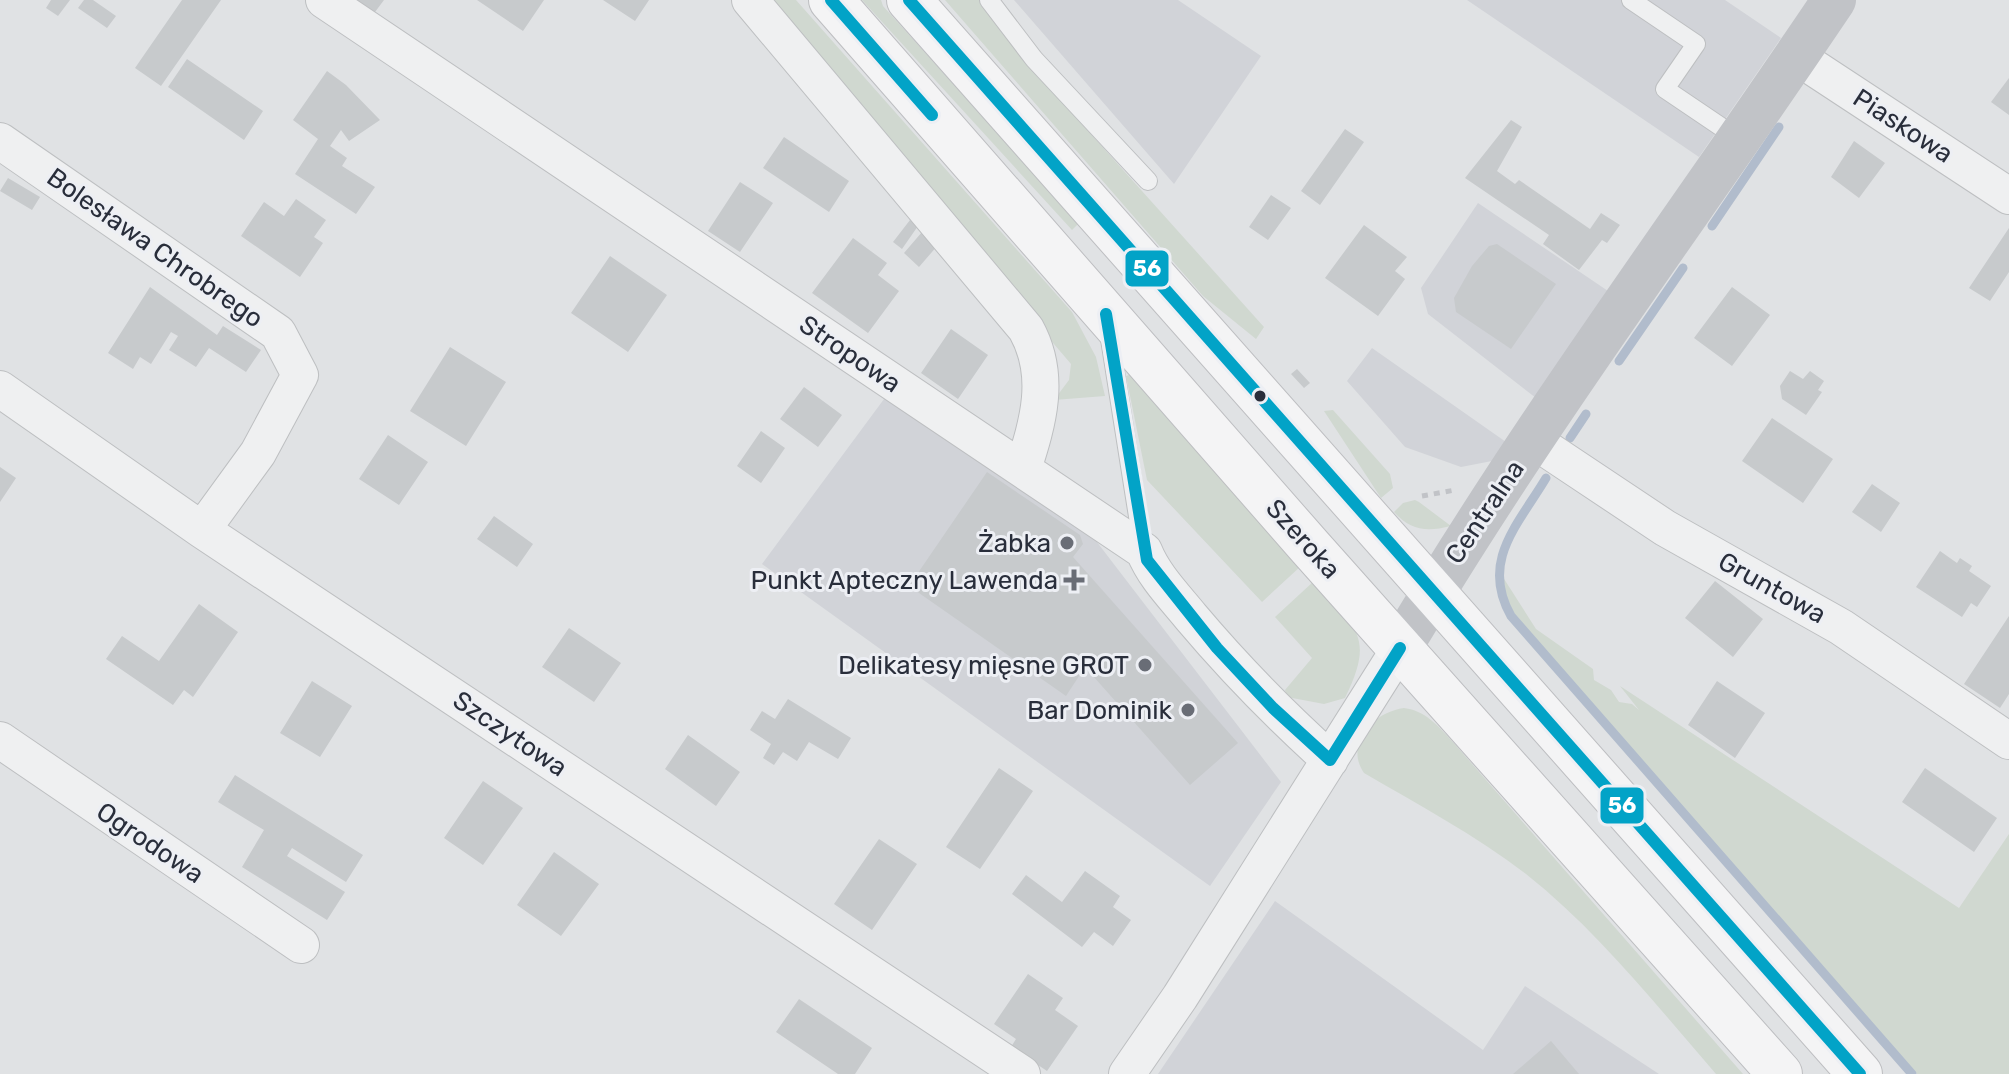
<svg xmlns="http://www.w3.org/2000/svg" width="2009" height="1074" font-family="Rubik,sans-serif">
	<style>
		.built { fill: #d1d3d8 }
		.green { fill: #d0d8d0 }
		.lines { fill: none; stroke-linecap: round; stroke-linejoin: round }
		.stream { stroke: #b1bccc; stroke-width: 9 }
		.building { fill: #c7cacc }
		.lane-casing { stroke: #bdbfc1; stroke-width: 20 }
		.street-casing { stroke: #bdbfc1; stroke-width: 38 }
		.primary-casing { stroke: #bdbec1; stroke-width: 46 }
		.path { stroke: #c1c3c7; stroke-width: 5; stroke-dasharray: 6 6; stroke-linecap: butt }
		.lane { stroke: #eff0f1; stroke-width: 18 }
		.street { stroke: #eff0f1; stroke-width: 36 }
		.secondary { stroke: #c1c3c7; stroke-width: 44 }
		.primary { stroke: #f4f4f5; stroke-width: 44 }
		.bus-1-casing { stroke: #edeff4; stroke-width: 18 }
		.bus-1 { stroke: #02a3c7; stroke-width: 12 }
		.bus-dot { fill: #292e3b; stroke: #edeff4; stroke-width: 3 }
		.poi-dot { fill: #696d76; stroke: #edeff4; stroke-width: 3 }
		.labels { text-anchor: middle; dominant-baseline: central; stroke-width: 6; stroke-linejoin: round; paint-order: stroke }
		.street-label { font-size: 26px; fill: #292e3b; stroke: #edeff4 }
		.poi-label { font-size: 26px; fill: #292e3b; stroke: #edeff4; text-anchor: end }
		.line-badge { stroke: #edeff4; stroke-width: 3 }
		.badge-label { font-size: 22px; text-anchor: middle; font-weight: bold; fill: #fff }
	</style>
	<rect width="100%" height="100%" fill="#e0e2e4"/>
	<!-- built -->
	<path class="built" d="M 1014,0 L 1178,0 L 1261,56 L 1174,184 Z
		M 1467,0 L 1725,0 L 1781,38 L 1699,157 Z
		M 1478,203 L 1608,291 L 1536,398 L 1428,314 L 1421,288 Z
		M 1372,348 L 1506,442 L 1492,461 L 1461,467 L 1405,447 L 1347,381 Z
		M 887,395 L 1090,533 L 1281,782 L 1210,886 L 762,564 Z
		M 1275,901 L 1483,1050 L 1525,986 L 1659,1074 L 1158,1074 Z"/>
	<!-- green -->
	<path class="green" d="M 761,0 L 796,0 L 1072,312 L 1096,357 L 1105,396 L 1054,400 L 1069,380 L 1071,364 Z
		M 862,0 L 881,0 L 883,6 L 1079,223 L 1072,230 Z
		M 945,0 L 980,0 L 1002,33 L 1046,84 L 1264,327 L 1256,339 L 1203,296 Z
		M 1132,374 L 1301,566 L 1262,602 L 1147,480 L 1126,376 Z
		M 1333,410 L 1390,474 L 1393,488 L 1381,498 L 1324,411 Z
		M 1415,500 L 1419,502 L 1451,526 C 1427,532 1411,531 1394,512 L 1403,503 Z
		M 1499,571 L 1536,629 L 1593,669 L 1594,680 L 1611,690 L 1619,702 L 1632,704 L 1639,710 L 1620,686 L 1959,908 L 2009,834 L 2009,1074 L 1917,1074 L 1512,616 L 1502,596 Z
		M 1314,581 C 1355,628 1376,635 1345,698 L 1324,704 L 1287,697 L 1285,690 L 1312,658 L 1275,617 Z
		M 1404,708 C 1426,711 1437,725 1452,741 L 1743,1074 L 1716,1074 C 1656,1005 1598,931 1526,874 C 1475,835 1419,805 1364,773 C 1344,744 1373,712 1404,708 Z"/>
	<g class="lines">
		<!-- stream -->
		<path class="stream" d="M 1712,226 L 1779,127
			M 1619,361 L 1683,268
			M 1570,438 L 1586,414
			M 1546,478 C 1518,525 1480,561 1511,616 L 1912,1074"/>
	</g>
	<!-- building -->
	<path class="building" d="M 51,0 L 70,0 L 58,16 L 46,8 Z
		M 84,0 L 93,0 L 116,16 L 107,28 L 78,8 Z
		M 182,0 L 221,0 L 161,86 L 135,68 Z
		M 357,0 L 384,0 L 375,12 Z
		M 477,0 L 544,0 L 523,31 Z
		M 603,0 L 649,0 L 635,21 Z
		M 187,59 L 263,111 L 244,140 L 168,87 Z
		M 327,71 L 346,85 L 380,120 L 349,141 L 341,130 L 330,146 L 347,158 L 342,166 L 375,187 L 356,214 L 295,174 L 318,139 L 293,120 Z
		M 2009,78 L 2009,115 L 1991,102 Z
		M 1511,120 L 1522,127 L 1497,171 L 1515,184 L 1519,180 L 1590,229 L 1601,213 L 1620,225 L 1607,243 L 1602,240 L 1579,270 L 1543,244 L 1549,235 L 1465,178 Z
		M 1345,129 L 1364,142 L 1320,205 L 1301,191 Z
		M 784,137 L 849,181 L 829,212 L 763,168 Z
		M 1854,141 L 1885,163 L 1859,198 L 1831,177 Z
		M 8,178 L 40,197 L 32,210 L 0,191 Z
		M 740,182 L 773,203 L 740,252 L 708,231 Z
		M 1271,195 L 1291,208 L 1268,240 L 1249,227 Z
		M 296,199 L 326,220 L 314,237 L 323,243 L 300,277 L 241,236 L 264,202 L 284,216 Z
		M 910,220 L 918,226 L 902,249 L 893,242 Z
		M 1364,225 L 1407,257 L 1395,271 L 1405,279 L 1378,316 L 1325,278 Z
		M 2009,228 L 2009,272 L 1990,301 L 1969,288 Z
		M 922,232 L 938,245 L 919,267 L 904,253 Z
		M 853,238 L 887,263 L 878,275 L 899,291 L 868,333 L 812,293 Z
		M 1497,244 L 1556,284 L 1511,349 L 1456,312 L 1454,298 L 1472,266 L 1489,246 Z
		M 610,256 L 667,295 L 628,352 L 571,313 Z
		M 150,287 L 217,335 L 223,326 L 261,350 L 246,372 L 209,348 L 196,367 L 169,350 L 178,336 L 171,332 L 151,364 L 140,357 L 133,369 L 108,353 Z
		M 1732,287 L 1770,315 L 1732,366 L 1694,338 Z
		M 951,329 L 988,355 L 958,399 L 921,373 Z
		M 450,347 L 506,382 L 466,446 L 410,411 Z
		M 1297,369 L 1310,383 L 1304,388 L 1291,374 Z
		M 1790,371 L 1803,379 L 1810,371 L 1824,381 L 1818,390 L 1822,392 L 1806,415 L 1782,399 L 1780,386 Z
		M 804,387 L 842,415 L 818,447 L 780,419 Z
		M 1772,418 L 1833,459 L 1803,503 L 1742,461 Z
		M 761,431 L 785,448 L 761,483 L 737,466 Z
		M 388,435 L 428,462 L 399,505 L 359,479 Z
		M 0,467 L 16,478 L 0,502 Z
		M 987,472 L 1080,535 L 1083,544 L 1073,557 L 1238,743 L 1190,785 L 1085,667 L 1066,696 L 909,586 Z
		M 1872,484 L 1900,503 L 1881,532 L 1852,512 Z
		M 494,516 L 533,544 L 517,567 L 477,539 Z
		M 1940,551 L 1957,563 L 1960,558 L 1972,566 L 1969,571 L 1991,586 L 1977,607 L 1971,603 L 1962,617 L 1916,587 Z
		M 1715,581 L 1763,619 L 1733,657 L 1685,618 Z
		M 199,604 L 238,632 L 193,697 L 184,690 L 173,705 L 106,659 L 122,636 L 159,661 Z
		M 2009,616 L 2009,694 L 2000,708 L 1964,684 Z
		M 569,628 L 621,663 L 594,702 L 542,667 Z
		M 312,681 L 352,706 L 320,757 L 280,733 Z
		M 1717,681 L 1765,713 L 1735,758 L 1688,725 Z
		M 788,699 L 851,738 L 838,759 L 809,742 L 797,761 L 783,752 L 774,765 L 763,758 L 771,744 L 750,730 L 762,711 L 775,719 Z
		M 688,735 L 740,772 L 716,806 L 665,769 Z
		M 999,768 L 1033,791 L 980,869 L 946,847 Z
		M 1925,768 L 1997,818 L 1974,852 L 1902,802 Z
		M 235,775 L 363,855 L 346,882 L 292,848 L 287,856 L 345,892 L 327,920 L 242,867 L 264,830 L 218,802 Z
		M 483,781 L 523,808 L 483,865 L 444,838 Z
		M 879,839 L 917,864 L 872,930 L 834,904 Z
		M 554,852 L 599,884 L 561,936 L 517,905 Z
		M 1085,871 L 1120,896 L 1113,907 L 1131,920 L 1113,946 L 1094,932 L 1082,947 L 1012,894 L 1026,875 L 1062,902 Z
		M 1028,974 L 1063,998 L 1055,1010 L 1078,1026 L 1047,1071 L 1011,1047 L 1016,1039 L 994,1024 Z
		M 799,999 L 872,1048 L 855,1074 L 838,1074 L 776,1032 Z
		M 1551,1041 L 1579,1074 L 1513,1074 Z"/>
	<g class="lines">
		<!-- lane casing -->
		<g class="lane-casing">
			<path id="lane" d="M 989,0 L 1034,59 L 1148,181
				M 1631,0 L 1696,44 L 1665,89 L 1739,139
				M 1109,333 L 1143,548"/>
		</g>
		<!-- street casing -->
		<g class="street-casing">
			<path id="street" d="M 324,0 L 1144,551 C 1154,576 1174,596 1191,617 C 1234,668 1280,715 1330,760
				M 750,0 L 1026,329 C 1052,376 1038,422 1023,469
				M 1796,56 L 2009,196
				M 0,141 L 278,333 L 300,375 L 258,453 L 202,530
				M 0,389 L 202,530 L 1022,1074
				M 1533,440 L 1665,528 L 1841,627 L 2009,741
				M 0,740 L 301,945
				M 1127,1074 L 1180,997 L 1400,648"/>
		</g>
		<!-- primary casing -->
		<g class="primary-casing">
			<path id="primary" d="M 831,0 L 1310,547 L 1780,1074
				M 909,0 L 1860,1074"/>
		</g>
		<!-- path -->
		<path class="path" d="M 1422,496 L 1455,490"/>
		<!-- lane -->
		<use href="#lane" class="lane"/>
		<!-- street -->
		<use href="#street" class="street"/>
		<!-- secondary -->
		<path class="secondary" d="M 1400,648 C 1532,425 1689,216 1834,0"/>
		<!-- primary -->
		<use href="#primary" class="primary"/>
		<!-- bus-1 casing -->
		<g class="bus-1-casing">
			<path id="bus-1" d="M 831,0 L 932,115
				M 909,0 L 1860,1074
				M 1106,314 L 1147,560 L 1217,648 L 1273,708 L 1330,760
				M 1330,760 L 1400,648"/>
		</g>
		<!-- bus-1 -->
		<use href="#bus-1" class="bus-1"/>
	</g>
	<!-- markers -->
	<circle class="bus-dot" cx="1260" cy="396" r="7"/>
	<g class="poi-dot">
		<circle cx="1067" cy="543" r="8"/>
		<path d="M1070 568h8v8h8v8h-8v8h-8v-8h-8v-8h8z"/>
		<circle cx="1145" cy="665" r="8"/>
		<circle cx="1188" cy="710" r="8"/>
	</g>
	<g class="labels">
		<!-- street labels -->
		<g class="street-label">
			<text transform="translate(1903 126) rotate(33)">Piaskowa</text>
			<text transform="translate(155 248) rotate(35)">Bolesława Chrobrego</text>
			<text transform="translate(850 354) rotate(34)">Stropowa</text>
			<text transform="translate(1485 512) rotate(-56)">Centralna</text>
			<text transform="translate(1303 539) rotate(48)">Szeroka</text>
			<text transform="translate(1772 588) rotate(29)">Gruntowa</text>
			<text transform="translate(510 734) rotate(34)">Szczytowa</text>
			<text transform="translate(150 843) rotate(34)">Ogrodowa</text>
		</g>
		<!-- poi labels -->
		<g class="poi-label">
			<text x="1051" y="543">Żabka</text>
			<text x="1058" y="580">Punkt Apteczny Lawenda</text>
			<text x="1129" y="665">Delikatesy mięsne GROT</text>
			<text x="1172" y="710">Bar Dominik</text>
		</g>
	</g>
	<g class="line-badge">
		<rect x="1124" y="249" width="46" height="39" rx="8" fill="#02a3c7"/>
		<rect x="1599" y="786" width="46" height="39" rx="8" fill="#02a3c7"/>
	</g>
	<g class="badge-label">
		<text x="1147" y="276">56</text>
		<text x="1622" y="813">56</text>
	</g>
</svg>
